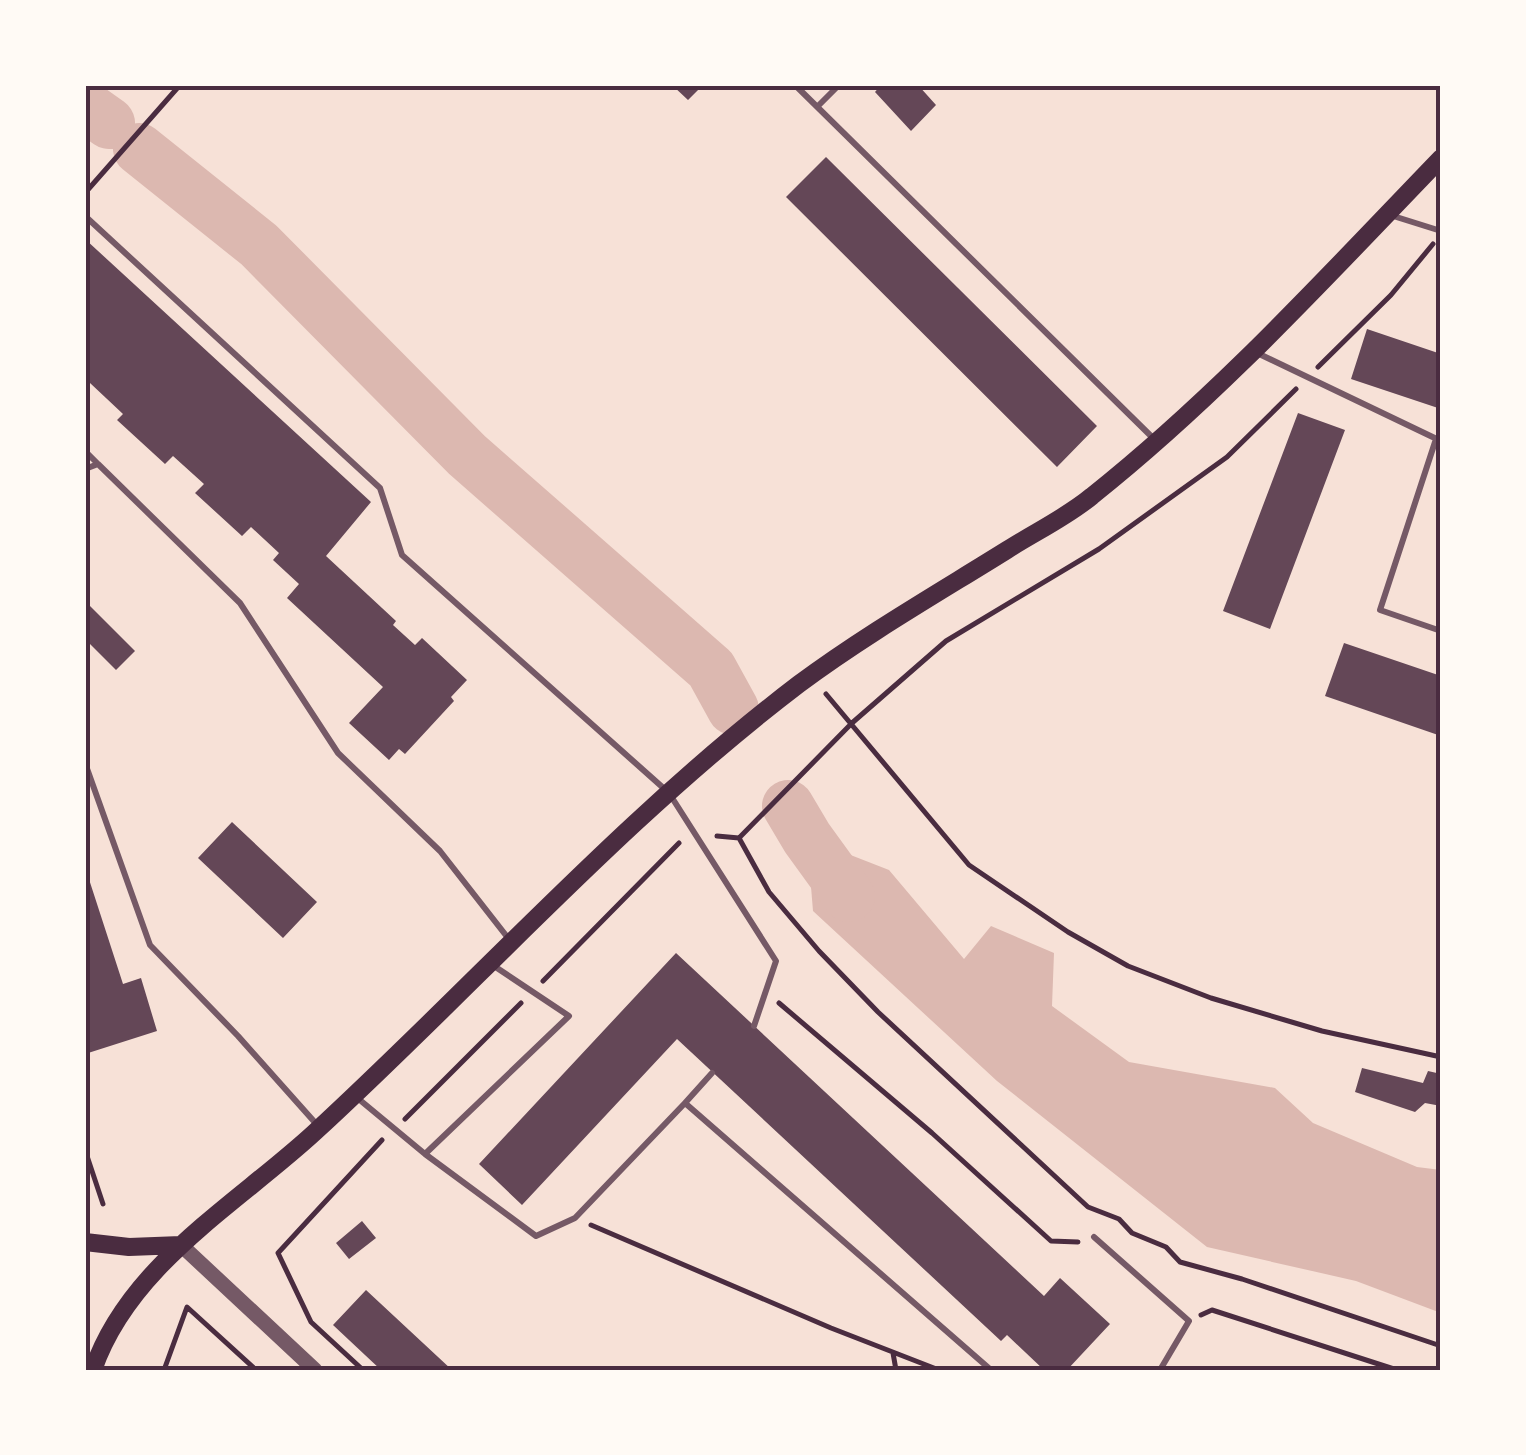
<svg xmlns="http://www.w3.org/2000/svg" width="1526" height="1455" font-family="Manrope,sans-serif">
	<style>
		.water { fill: #dcb8b0 }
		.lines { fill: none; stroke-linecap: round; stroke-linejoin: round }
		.river { stroke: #dcb8b0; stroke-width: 52 }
		.building { fill: #644757 }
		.path { stroke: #4a2c40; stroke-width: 5 }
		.service { stroke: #755966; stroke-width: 6 }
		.tertiary { stroke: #755966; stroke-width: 15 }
		.secondary { stroke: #4a2c40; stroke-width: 18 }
		.neatline { fill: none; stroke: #4a2c40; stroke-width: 4 }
	</style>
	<rect width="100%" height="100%" fill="#f7e1d7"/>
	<!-- water -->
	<path class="water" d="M 807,838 L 889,870 L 964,959 L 991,926 L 1054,953 L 1052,1006 L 1129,1062 L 1275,1088 L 1313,1123 L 1417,1167 L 1441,1170 L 1441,1313 L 1356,1281 L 1207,1247 L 997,1081 L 813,911 Z"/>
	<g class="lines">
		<!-- river -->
		<path class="river" d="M 85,106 L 109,123
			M 139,149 L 259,245 L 467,455 L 711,669 L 733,709
			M 788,806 L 807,838 L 849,896"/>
	</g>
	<!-- building -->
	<path class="building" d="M 672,85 L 703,85 L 688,100 Z
		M 881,85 L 918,85 L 936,105 L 911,131 L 875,92 Z
		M 826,157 L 1097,426 L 1057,467 L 786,197 Z
		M 85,239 L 371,502 L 326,556 L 396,621 L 393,625 L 415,645 L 422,638 L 467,680 L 451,697 L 454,701 L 405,754 L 399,749 L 389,760 L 349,723 L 383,687 L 287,598 L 299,584 L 273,560 L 279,553 L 251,527 L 242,536 L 195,493 L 204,484 L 173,456 L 165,464 L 117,420 L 123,414 L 90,383 L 85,389 Z
		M 1367,329 L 1441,354 L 1441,409 L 1351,379 Z
		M 1298,413 L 1345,430 L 1270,629 L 1223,611 Z
		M 85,601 L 135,651 L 116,670 L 85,639 Z
		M 1344,643 L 1441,676 L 1441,736 L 1325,696 Z
		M 232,822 L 317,902 L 283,938 L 198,858 Z
		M 86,870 L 123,984 L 141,978 L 157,1031 L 85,1054 Z
		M 676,953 L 1044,1296 L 1060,1278 L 1110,1324 L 1067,1370 L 1044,1370 L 1007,1335 L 1001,1341 L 677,1039 L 522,1205 L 479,1164 Z
		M 1362,1068 L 1423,1083 L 1428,1071 L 1441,1074 L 1441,1106 L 1425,1103 L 1415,1112 L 1355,1092 Z
		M 362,1221 L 376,1238 L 349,1259 L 336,1243 Z
		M 366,1290 L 452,1370 L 381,1370 L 333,1325 Z"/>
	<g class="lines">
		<!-- path -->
		<path class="path" d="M 85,193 L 180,85
			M 1318,367 L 1391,295 L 1433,244
			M 826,694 L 969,865 L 1068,932 L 1128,966 L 1211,998 L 1322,1031 L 1441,1057
			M 717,836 L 739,838
			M 739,838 L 852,723 L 946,641 L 1099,549 L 1227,457 L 1296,389
			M 739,838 L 769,892 L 819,951 L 878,1012 L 1088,1207 L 1119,1219 L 1132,1233 L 1166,1247 L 1180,1262 L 1242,1279 L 1441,1346
			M 543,981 L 679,843
			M 779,1003 L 932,1133 L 1051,1241 L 1078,1242
			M 405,1119 L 521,1003
			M 85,1150 L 103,1204
			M 591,1225 L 831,1328 L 939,1370
			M 1201,1315 L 1212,1310 L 1397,1370
			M 893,1353 L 896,1370
			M 164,1370 L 187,1307 L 256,1370
			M 363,1370 L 311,1322 L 278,1253 L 382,1140"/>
		<!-- service -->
		<path class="service" d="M 795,85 L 1154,439
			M 817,107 L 839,85
			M 1390,215 L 1441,231
			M 85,216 L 380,488 L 402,555 L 669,793 L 776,961 L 754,1026
			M 1255,352 L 1441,441
			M 1436,439 L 1380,610 L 1441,631
			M 85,451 L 98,464
			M 85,469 L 98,464 L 240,603 L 338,753 L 440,851 L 508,938
			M 85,763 L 150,945 L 238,1036 L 319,1127
			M 355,1096 L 425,1154 L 536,1236 L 575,1218 L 685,1103 L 991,1370
			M 685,1103 L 712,1073
			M 425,1154 L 569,1016 L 494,966
			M 1094,1237 L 1189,1321 L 1160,1370"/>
		<!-- tertiary -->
		<path class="tertiary" d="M 181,1245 L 315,1370"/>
		<!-- secondary -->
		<path class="secondary" d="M 85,1242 L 129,1247 L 181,1245
			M 93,1370 C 129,1265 237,1204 315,1132 C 477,983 624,817 799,684 C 865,635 938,593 1007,550 C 1035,532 1067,517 1092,496 C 1219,395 1329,274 1441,158"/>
	</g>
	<!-- border -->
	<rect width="1526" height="1455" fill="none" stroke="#fffaf5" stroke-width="175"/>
	<rect x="88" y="88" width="1350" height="1280" class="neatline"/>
</svg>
